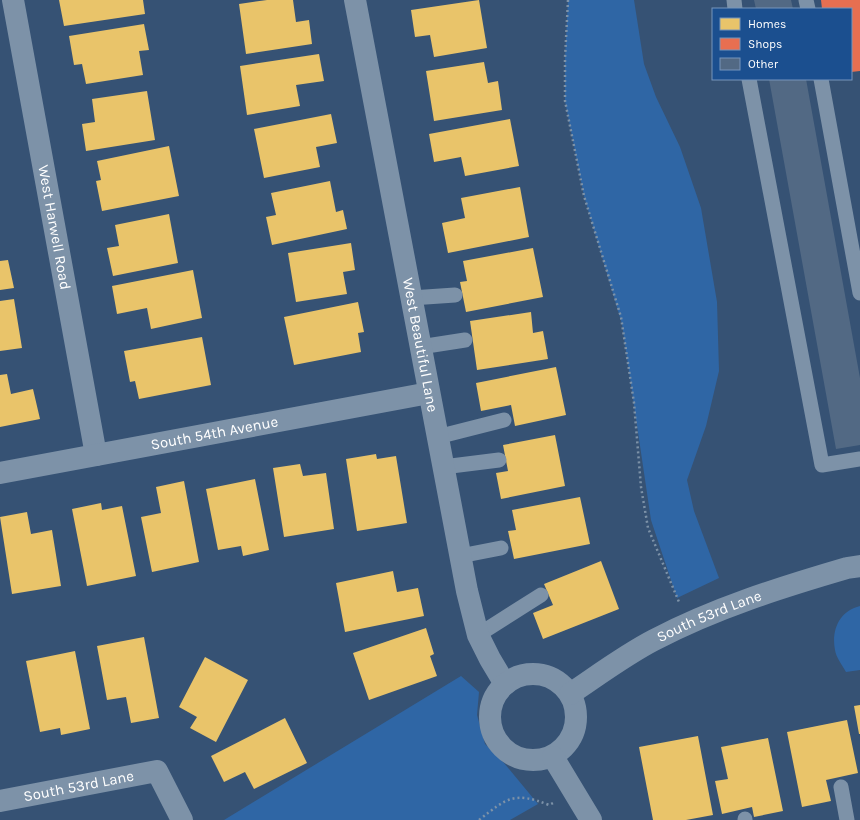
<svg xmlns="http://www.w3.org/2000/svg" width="860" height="820" font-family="Karla,sans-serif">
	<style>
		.green { fill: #2f66a5 }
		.homes { fill: #e9c46a }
		.shops { fill: #e76f51 }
		.building { fill: #526984 }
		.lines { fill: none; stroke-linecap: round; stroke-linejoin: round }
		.path { stroke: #7d92a8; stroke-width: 2.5; stroke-dasharray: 2 3; stroke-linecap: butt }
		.lane { stroke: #7d92a8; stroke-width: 15 }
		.street { stroke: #7d92a8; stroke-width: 22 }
		.labels { text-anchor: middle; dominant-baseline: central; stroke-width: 4; stroke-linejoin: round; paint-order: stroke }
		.street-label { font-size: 15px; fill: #fff; stroke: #1b4f8f }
	</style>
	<rect width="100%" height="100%" fill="#365274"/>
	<!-- green -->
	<path class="green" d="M 568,0 L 634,0 L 644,64 L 656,97 L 680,147 L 701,208 L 717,302 L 719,371 L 706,426 L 687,480 L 694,511 L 719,578 L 677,598 L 651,520 L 622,324 L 584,196 L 565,101 L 565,58 Z
		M 860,606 L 860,670 L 846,672 C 842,665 836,657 835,650 C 831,629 840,611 860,606 Z
		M 461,676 L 479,692 L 477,715 L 485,744 L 504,763 L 538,804 L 510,820 L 224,820 Z"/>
	<!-- homes -->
	<path class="homes" d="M 59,0 L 143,0 L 145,14 L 64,26 Z
		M 267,0 L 293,0 L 296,22 L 309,20 L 312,44 L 246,54 L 239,4 Z
		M 479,0 L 487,48 L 434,57 L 430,35 L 415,37 L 411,10 Z
		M 144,24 L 149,50 L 139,51 L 143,75 L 86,84 L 82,64 L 74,65 L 69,36 Z
		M 319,54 L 324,81 L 296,85 L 300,106 L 247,115 L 240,66 Z
		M 484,62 L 488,83 L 498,81 L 502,110 L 434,121 L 426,71 Z
		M 147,91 L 155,140 L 86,151 L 82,124 L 95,122 L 92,99 Z
		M 331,114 L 337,143 L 316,147 L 320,167 L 264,178 L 254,129 Z
		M 510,119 L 519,166 L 465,176 L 461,157 L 434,162 L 429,134 Z
		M 169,146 L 179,196 L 102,211 L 96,181 L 101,180 L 97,161 Z
		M 330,181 L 336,212 L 343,210 L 347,229 L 272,245 L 266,217 L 276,215 L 271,193 Z
		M 520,187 L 529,237 L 448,253 L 442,223 L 465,218 L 461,198 Z
		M 169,214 L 178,263 L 113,276 L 107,248 L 119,246 L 115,225 Z
		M 351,243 L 355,270 L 343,272 L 347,294 L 296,302 L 288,253 Z
		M 533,248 L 543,297 L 466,312 L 460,282 L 467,281 L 463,261 Z
		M 8,260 L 14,288 L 0,290 L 0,261 Z
		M 193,270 L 202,318 L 151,329 L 147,308 L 117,314 L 112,286 Z
		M 14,299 L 22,348 L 0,351 L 0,301 Z
		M 358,302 L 364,332 L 358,333 L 361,352 L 294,365 L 284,317 Z
		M 531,312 L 533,333 L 543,331 L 548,359 L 477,370 L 470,321 Z
		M 202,337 L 211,385 L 139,399 L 135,381 L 130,382 L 124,351 Z
		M 556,367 L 566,415 L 515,426 L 511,405 L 481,411 L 476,383 Z
		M 7,374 L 11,394 L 33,389 L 40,419 L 0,427 L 0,375 Z
		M 555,435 L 565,486 L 501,499 L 496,473 L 508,471 L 503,445 Z
		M 376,454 L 377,459 L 396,456 L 407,523 L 357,531 L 346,459 Z
		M 300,464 L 303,476 L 326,473 L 334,529 L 284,537 L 273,468 Z
		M 255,479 L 269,550 L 243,556 L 241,546 L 218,550 L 206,489 Z
		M 184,481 L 199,562 L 152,572 L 141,517 L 161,513 L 156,487 Z
		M 580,497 L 590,544 L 514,559 L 508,531 L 516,530 L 512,510 Z
		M 101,503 L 102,510 L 122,506 L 136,576 L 87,586 L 72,509 Z
		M 27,512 L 31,534 L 52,530 L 61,586 L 12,594 L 0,517 Z
		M 601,561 L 619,609 L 543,639 L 533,613 L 553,605 L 544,584 Z
		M 393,571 L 397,592 L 418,588 L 424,616 L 345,632 L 336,583 Z
		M 426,628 L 434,654 L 430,656 L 437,676 L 369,700 L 353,653 Z
		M 144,637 L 159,718 L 131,723 L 126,697 L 107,700 L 97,646 Z
		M 75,651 L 90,729 L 61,735 L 60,728 L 40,732 L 26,661 Z
		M 205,657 L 248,680 L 216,742 L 190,728 L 197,717 L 179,707 Z
		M 860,705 L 860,734 L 859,734 L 854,706 Z
		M 285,718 L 307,763 L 254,789 L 245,772 L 224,782 L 211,756 Z
		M 847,720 L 858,773 L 826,780 L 831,801 L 802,807 L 787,732 Z
		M 698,736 L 713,815 L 686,820 L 653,820 L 639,747 Z
		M 768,738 L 783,811 L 754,817 L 752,807 L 722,814 L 715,781 L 728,779 L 721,747 Z"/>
	<!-- shops -->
	<path class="shops" d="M 821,0 L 860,0 L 860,71 L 851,72 L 851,9 L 822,9 Z"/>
	<!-- building -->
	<path class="building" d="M 754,0 L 791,0 L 793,9 L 756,9 Z
		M 769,79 L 806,79 L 860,378 L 860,445 L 836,449 Z"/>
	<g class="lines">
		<!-- path -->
		<path class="path" d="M 568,0 L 565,58 L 565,101 L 584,196 L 621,317 L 634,403 L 641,487 L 648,528 L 679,602
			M 479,820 C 507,798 514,791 549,805 L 553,803"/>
		<!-- lane -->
		<path class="lane" d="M 734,0 L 735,9
			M 806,0 L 808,9
			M 749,79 L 822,465 L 860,459
			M 821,79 L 860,293
			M 411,298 L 455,295
			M 420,347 L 465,340
			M 437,437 L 504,420
			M 443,467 L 499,460
			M 460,556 L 501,548
			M 478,635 L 541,595
			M 841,787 L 847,820
			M 745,819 L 745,820"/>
		<!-- street -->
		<g class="street">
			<path id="s1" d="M 13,0 L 96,455"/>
			<path id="s2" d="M 355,0 L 467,591 L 478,635 L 490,659 L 505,684"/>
			<path id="s3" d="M 0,473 L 429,393"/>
			<circle cx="533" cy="717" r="43"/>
			<path id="s4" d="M 570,694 C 597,676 625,655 654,640 C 715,608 782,587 847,568 L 860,566"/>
			<path d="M 553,757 L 591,820"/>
			<path id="s5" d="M 0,801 L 157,771 L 182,820"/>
		</g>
	</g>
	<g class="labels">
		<!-- street labels -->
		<g class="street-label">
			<text stroke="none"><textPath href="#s1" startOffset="231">West Harwell Road</textPath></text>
			<text stroke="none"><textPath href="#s2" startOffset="351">West Beautiful Lane</textPath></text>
			<text stroke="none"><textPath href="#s3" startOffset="218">South 54th Avenue</textPath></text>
			<text stroke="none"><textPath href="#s4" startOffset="160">South 53rd Lane</textPath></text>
			<text stroke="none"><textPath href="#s5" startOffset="80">South 53rd Lane</textPath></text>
		</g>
	</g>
	<!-- legend -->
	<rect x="712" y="8" width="140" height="72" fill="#1b4f8f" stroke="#7695bc"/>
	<rect x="720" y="18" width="20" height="12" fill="#e9c46a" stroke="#7695bc"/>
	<text x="748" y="28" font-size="12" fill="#ffffff">Homes</text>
	<rect x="720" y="38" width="20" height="12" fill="#e76f51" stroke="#7695bc"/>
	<text x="748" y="48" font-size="12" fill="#ffffff">Shops</text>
	<rect x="720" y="58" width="20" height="12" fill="#526984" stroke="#7695bc"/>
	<text x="748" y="68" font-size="12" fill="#ffffff">Other</text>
</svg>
